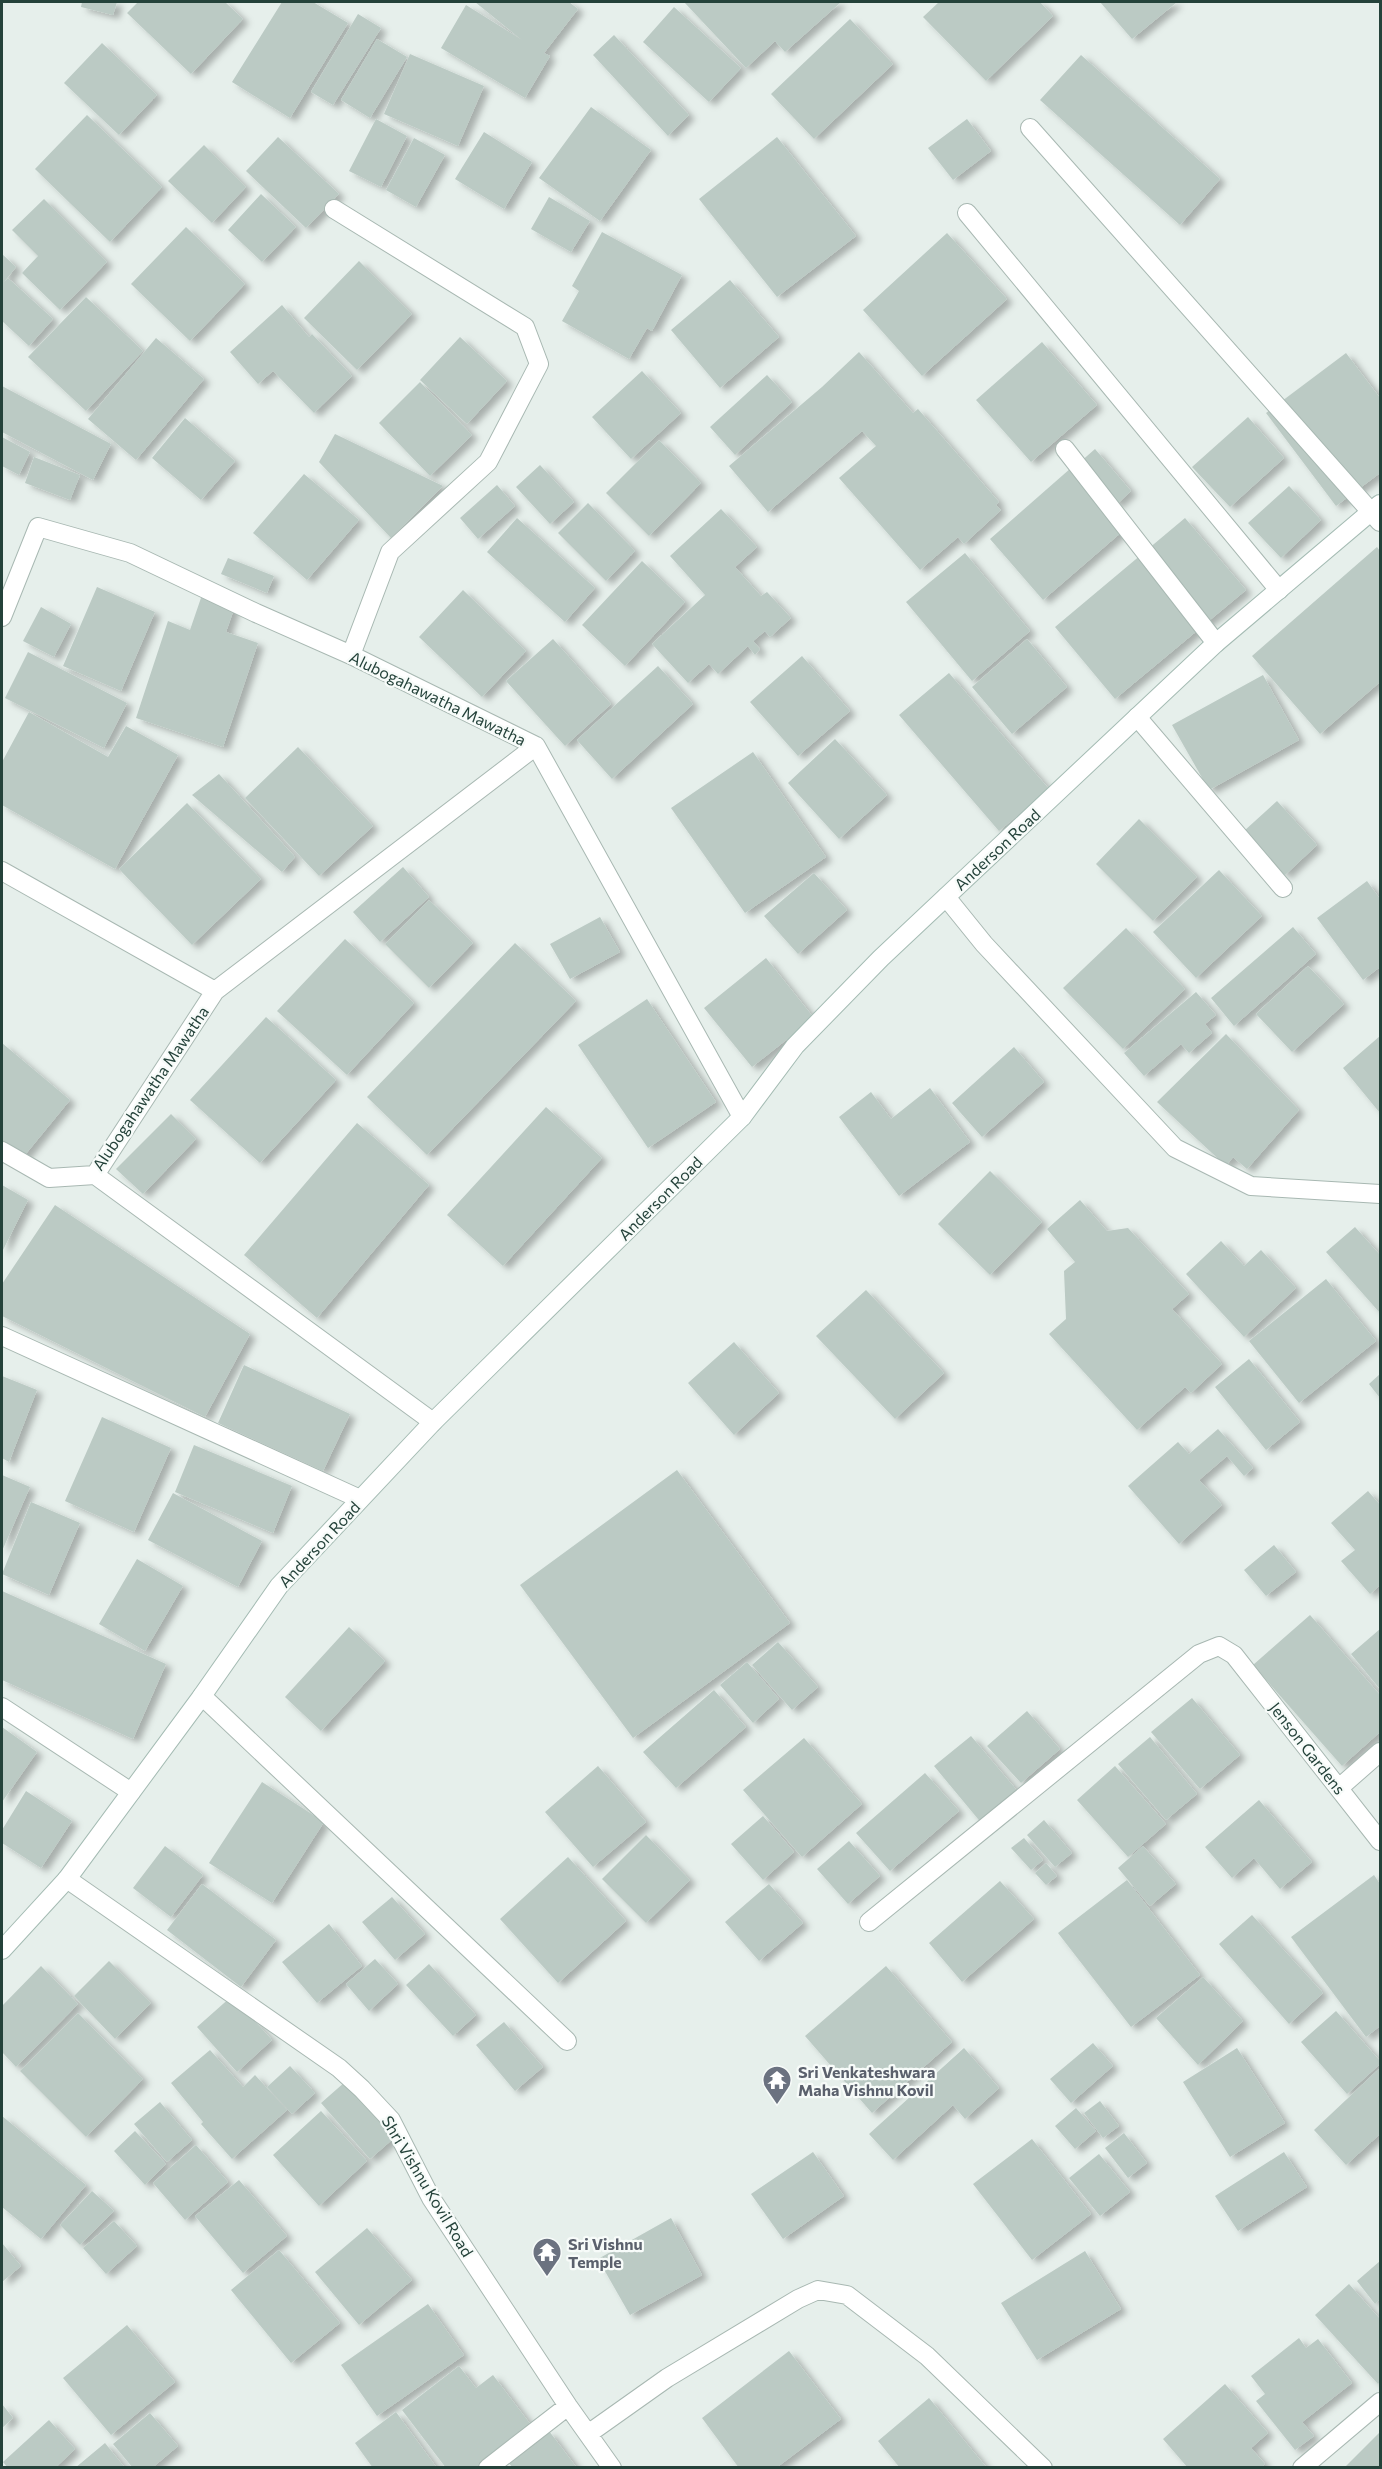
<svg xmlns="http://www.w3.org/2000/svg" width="1382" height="2469" font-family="Commissioner,sans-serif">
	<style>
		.building { fill: #bbcac4; filter: url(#shadow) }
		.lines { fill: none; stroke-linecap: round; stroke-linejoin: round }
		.minor-casing { stroke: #a8b8b2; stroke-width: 20 }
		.secondary-casing { stroke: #a4bbb3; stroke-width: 20 }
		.minor { stroke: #fff; stroke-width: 18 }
		.secondary { stroke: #fff; stroke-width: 18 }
		.labels { text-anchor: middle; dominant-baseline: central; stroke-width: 4.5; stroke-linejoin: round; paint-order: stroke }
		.street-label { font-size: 16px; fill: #24423a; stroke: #f7fbf9 }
		.worship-label { font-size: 16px; font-weight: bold; fill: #5b616d; stroke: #f7fbf9; text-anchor: start }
	</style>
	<defs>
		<filter id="shadow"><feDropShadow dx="6" dy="4" stdDeviation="3" flood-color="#0004"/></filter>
	</defs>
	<rect width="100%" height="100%" fill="#e6efeb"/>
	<!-- building -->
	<path class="building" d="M 82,2 L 117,2 L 113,15 L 81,7 Z
		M 138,2 L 225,2 L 243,19 L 191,74 L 127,13 Z
		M 282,2 L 313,2 L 348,23 L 290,118 L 232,82 Z
		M 475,2 L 569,2 L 578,9 L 544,53 L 550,56 L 525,98 L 441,48 L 466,5 L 522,40 Z
		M 684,2 L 841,2 L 785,52 L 775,41 L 746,68 Z
		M 939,2 L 1040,2 L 1053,16 L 986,81 L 923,17 Z
		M 1100,2 L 1177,2 L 1132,39 Z
		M 674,7 L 741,68 L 709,102 L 643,42 Z
		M 358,14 L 381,28 L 333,105 L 311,92 Z
		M 850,19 L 893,64 L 814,139 L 771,94 Z
		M 614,35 L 689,115 L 668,136 L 593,55 Z
		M 377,39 L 407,57 L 370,118 L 341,100 Z
		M 102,43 L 157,95 L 119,135 L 64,83 Z
		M 410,54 L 484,86 L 458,146 L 384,114 Z
		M 1081,55 L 1220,179 L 1180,225 L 1040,100 Z
		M 591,107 L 651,150 L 600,221 L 539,178 Z
		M 87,115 L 162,187 L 110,242 L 35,169 Z
		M 376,119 L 407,136 L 381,187 L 349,171 Z
		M 967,119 L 991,151 L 953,180 L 928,148 Z
		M 484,132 L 532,162 L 504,209 L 455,179 Z
		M 278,137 L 339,194 L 306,228 L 246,171 Z
		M 777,137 L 856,236 L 777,297 L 699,199 Z
		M 414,138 L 445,155 L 416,207 L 386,190 Z
		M 204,145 L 246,187 L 212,223 L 168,181 Z
		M 261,194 L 296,227 L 262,262 L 228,230 Z
		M 549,197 L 590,221 L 571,252 L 531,229 Z
		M 44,199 L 107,262 L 60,310 L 22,273 L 38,256 L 12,230 Z
		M 186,227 L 245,284 L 190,341 L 131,284 Z
		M 602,232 L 682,275 L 652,331 L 647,328 L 629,359 L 562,321 L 579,291 L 572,286 Z
		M 947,233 L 1007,299 L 922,376 L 863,310 Z
		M 2,254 L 16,267 L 4,282 L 8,278 L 53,319 L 29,346 L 2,321 Z
		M 359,261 L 412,314 L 357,370 L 304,318 Z
		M 730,280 L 779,337 L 720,388 L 671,330 Z
		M 86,297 L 143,351 L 86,411 L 28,357 Z
		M 282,305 L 309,337 L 312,334 L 352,376 L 314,413 L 273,371 L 258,384 L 230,352 Z
		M 460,337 L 507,381 L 467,424 L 420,380 Z
		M 156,338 L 204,379 L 136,460 L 88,419 Z
		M 1042,342 L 1097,405 L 1031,462 L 976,400 Z
		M 859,352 L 913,413 L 918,409 L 999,502 L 996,505 L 1001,510 L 964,544 L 958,537 L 920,570 L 839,478 L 876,446 L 862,431 L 768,512 L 729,466 L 822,387 Z
		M 1346,353 L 1380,398 L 1380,473 L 1336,506 L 1266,413 Z
		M 642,371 L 681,413 L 631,459 L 592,417 Z
		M 767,375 L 792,402 L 735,455 L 710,427 Z
		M 420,382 L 472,435 L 430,476 L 379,423 Z
		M 2,386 L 111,444 L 93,480 L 2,432 Z
		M 1248,417 L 1284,458 L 1230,507 L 1192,467 Z
		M 185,418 L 235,461 L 201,500 L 152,458 Z
		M 335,434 L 443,486 L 391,538 L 319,462 Z
		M 2,437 L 30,452 L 19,475 L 2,466 Z
		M 659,440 L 701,483 L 649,536 L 606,493 Z
		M 1095,449 L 1131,491 L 1116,505 L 1079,463 Z
		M 34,457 L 80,475 L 70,500 L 25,483 Z
		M 540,465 L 574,502 L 550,524 L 516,487 Z
		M 1071,468 L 1124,530 L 1043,600 L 990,539 Z
		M 304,474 L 359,520 L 307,580 L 253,533 Z
		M 497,485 L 515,506 L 478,539 L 460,518 Z
		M 1289,486 L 1321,520 L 1281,558 L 1248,523 Z
		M 588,503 L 635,551 L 606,581 L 558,533 Z
		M 721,509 L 757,547 L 735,567 L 761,596 L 767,592 L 791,618 L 770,637 L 765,631 L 753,641 L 760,649 L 755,655 L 748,646 L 718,674 L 709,664 L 688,683 L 652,644 L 705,595 L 670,556 Z
		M 517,518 L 595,588 L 565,622 L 487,552 Z
		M 1185,518 L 1246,590 L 1115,699 L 1055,627 Z
		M 1377,547 L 1380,551 L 1380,682 L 1320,734 L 1252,656 Z
		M 965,553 L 1030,631 L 972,681 L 906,602 Z
		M 228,558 L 274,576 L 267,593 L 221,574 Z
		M 642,561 L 685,602 L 625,666 L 582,625 Z
		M 97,587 L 155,612 L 121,691 L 63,666 Z
		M 463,590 L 526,651 L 482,697 L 419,637 Z
		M 202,595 L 235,606 L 226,632 L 258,643 L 223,747 L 136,718 L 168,621 L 190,630 Z
		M 41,607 L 71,624 L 54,657 L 23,641 Z
		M 553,639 L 611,704 L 565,746 L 506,681 Z
		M 1027,639 L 1067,687 L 1012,734 L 972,687 Z
		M 28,652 L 127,703 L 104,748 L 5,698 Z
		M 802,656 L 850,711 L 798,756 L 750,702 Z
		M 658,666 L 693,704 L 612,779 L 577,740 Z
		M 949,673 L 1049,789 L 999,831 L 899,715 Z
		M 1263,675 L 1299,740 L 1209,790 L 1172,725 Z
		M 29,712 L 108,757 L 126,726 L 178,755 L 115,869 L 2,805 L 2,762 Z
		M 835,739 L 887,795 L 839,839 L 788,783 Z
		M 298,747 L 373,826 L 319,876 L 245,798 Z
		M 753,752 L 826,857 L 745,913 L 671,808 Z
		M 219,774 L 295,857 L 282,872 L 192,795 Z
		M 1277,801 L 1317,845 L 1285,875 L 1244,831 Z
		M 187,803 L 261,879 L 192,945 L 119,869 Z
		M 1139,819 L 1197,877 L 1153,921 L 1096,864 Z
		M 403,867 L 429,897 L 380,942 L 353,912 Z
		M 1219,870 L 1262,916 L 1196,978 L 1153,932 Z
		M 814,873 L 847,910 L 798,954 L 764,916 Z
		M 1367,881 L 1380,899 L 1380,967 L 1363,980 L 1317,918 Z
		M 429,900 L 473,943 L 429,988 L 385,944 Z
		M 600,917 L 620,952 L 570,979 L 550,944 Z
		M 1293,927 L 1316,954 L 1234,1026 L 1211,998 Z
		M 1126,928 L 1185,989 L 1123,1049 L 1063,988 Z
		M 345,939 L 414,1003 L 347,1075 L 277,1011 Z
		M 515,943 L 576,1001 L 427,1155 L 367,1097 Z
		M 766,958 L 814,1018 L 752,1067 L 704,1008 Z
		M 1308,966 L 1344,1004 L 1292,1052 L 1256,1014 Z
		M 1196,992 L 1216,1015 L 1205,1024 L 1212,1033 L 1189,1053 L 1181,1044 L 1144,1076 L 1124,1053 Z
		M 647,999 L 716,1102 L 648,1148 L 578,1045 Z
		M 266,1017 L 336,1080 L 260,1163 L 190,1100 Z
		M 1226,1034 L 1299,1110 L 1247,1169 L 1233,1157 L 1226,1166 L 1157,1102 Z
		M 1380,1036 L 1380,1113 L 1343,1068 Z
		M 2,1043 L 70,1100 L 20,1161 L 2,1145 Z
		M 1014,1047 L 1044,1082 L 982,1137 L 952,1103 Z
		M 930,1088 L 970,1142 L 899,1196 L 839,1117 L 871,1092 L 891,1119 Z
		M 546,1107 L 602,1158 L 503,1266 L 447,1215 Z
		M 171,1114 L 196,1139 L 143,1194 L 116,1169 Z
		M 357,1123 L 429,1185 L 317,1318 L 244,1255 Z
		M 990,1171 L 1042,1222 L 990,1275 L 938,1224 Z
		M 2,1185 L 28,1200 L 2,1252 Z
		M 1080,1200 L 1107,1231 L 1128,1228 L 1189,1294 L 1172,1309 L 1222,1364 L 1191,1393 L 1185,1387 L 1137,1430 L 1049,1334 L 1066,1319 L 1064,1271 L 1075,1262 L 1047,1229 Z
		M 55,1205 L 250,1334 L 205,1417 L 2,1316 L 2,1284 Z
		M 1355,1227 L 1380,1255 L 1380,1313 L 1326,1252 Z
		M 1221,1241 L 1244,1266 L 1261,1250 L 1296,1288 L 1244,1337 L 1186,1274 Z
		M 1326,1279 L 1376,1341 L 1299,1403 L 1249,1341 Z
		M 866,1290 L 944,1373 L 895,1419 L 816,1336 Z
		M 734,1342 L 779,1393 L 734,1435 L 688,1383 Z
		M 1249,1359 L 1300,1422 L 1266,1450 L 1215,1387 Z
		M 244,1365 L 350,1414 L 323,1471 L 218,1423 Z
		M 1380,1374 L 1380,1398 L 1369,1384 Z
		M 2,1376 L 37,1390 L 9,1462 L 2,1458 Z
		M 102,1417 L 171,1448 L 134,1532 L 65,1501 Z
		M 1218,1429 L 1253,1468 L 1244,1476 L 1227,1456 L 1199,1480 L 1222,1505 L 1179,1544 L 1128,1486 L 1178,1442 L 1189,1454 Z
		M 194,1445 L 292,1486 L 273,1533 L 175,1492 Z
		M 677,1470 L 790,1623 L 633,1738 L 520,1585 Z
		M 2,1475 L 30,1487 L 2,1551 Z
		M 1368,1491 L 1380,1505 L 1380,1585 L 1370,1594 L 1341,1561 L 1355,1550 L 1331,1523 Z
		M 173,1493 L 262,1541 L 238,1587 L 148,1540 Z
		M 31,1502 L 80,1523 L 49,1595 L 2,1574 Z
		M 1274,1545 L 1296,1572 L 1266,1596 L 1244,1570 Z
		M 137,1559 L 183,1586 L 145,1651 L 99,1624 Z
		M 2,1591 L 166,1664 L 133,1739 L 2,1680 Z
		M 1310,1615 L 1380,1695 L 1380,1732 L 1342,1766 L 1253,1665 Z
		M 349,1627 L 385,1661 L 321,1731 L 285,1697 Z
		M 1380,1629 L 1380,1689 L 1351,1654 Z
		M 778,1642 L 818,1687 L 792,1710 L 752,1665 Z
		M 747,1662 L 779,1699 L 753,1723 L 720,1685 Z
		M 714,1690 L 746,1727 L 676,1788 L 643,1752 Z
		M 1192,1698 L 1240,1755 L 1200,1789 L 1151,1732 Z
		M 1027,1711 L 1060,1749 L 1021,1783 L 987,1746 Z
		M 2,1727 L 37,1752 L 2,1802 Z
		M 971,1736 L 1020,1794 L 983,1825 L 934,1766 Z
		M 1150,1737 L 1197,1794 L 1166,1820 L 1118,1764 Z
		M 804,1738 L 862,1804 L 802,1857 L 743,1790 Z
		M 598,1766 L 646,1822 L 593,1867 L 545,1812 Z
		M 1115,1766 L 1166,1824 L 1128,1857 L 1077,1800 Z
		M 925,1773 L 959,1811 L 890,1871 L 856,1833 Z
		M 262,1782 L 324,1822 L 272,1903 L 209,1863 Z
		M 26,1791 L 72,1821 L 41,1868 L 2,1843 L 2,1830 Z
		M 1259,1800 L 1312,1862 L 1280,1889 L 1254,1858 L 1232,1878 L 1205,1847 Z
		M 763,1816 L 794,1852 L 763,1880 L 731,1844 Z
		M 1044,1820 L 1072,1853 L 1055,1867 L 1027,1835 Z
		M 646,1835 L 690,1880 L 646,1923 L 602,1879 Z
		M 1024,1838 L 1043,1860 L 1031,1870 L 1011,1848 Z
		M 849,1841 L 880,1876 L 848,1904 L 817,1869 Z
		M 165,1846 L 203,1875 L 171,1917 L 133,1888 Z
		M 1143,1846 L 1176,1884 L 1150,1906 L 1118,1868 Z
		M 568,1857 L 626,1921 L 558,1983 L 500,1919 Z
		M 1046,1863 L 1057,1876 L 1046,1885 L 1035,1873 Z
		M 1374,1875 L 1380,1884 L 1380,2026 L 1366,2037 L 1291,1937 Z
		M 1127,1880 L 1200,1975 L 1131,2027 L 1058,1933 Z
		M 1000,1881 L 1034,1919 L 962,1982 L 929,1943 Z
		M 202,1884 L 276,1940 L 241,1987 L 167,1930 Z
		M 769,1884 L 803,1923 L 759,1961 L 725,1922 Z
		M 392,1897 L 425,1934 L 395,1960 L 362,1922 Z
		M 1252,1915 L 1323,1993 L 1289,2024 L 1219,1944 Z
		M 329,1924 L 362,1966 L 317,2003 L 282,1962 Z
		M 375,1959 L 398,1984 L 369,2011 L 346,1984 Z
		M 109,1961 L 151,2003 L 115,2039 L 74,1996 Z
		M 429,1964 L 476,2015 L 453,2036 L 406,1985 Z
		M 41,1966 L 78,2004 L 16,2067 L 2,2052 L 2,2006 Z
		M 886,1966 L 952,2042 L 872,2113 L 805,2036 Z
		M 1203,1977 L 1243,2021 L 1198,2065 L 1156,2018 Z
		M 232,1996 L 272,2040 L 237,2072 L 197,2027 Z
		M 1336,2011 L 1380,2061 L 1380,2064 L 1347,2094 L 1301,2042 Z
		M 78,2013 L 143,2079 L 86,2137 L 20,2071 Z
		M 504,2022 L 543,2067 L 515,2091 L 476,2045 Z
		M 1093,2043 L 1113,2066 L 1071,2103 L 1050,2079 Z
		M 964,2048 L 999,2088 L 965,2119 L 953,2105 L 893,2160 L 869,2134 Z
		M 1237,2048 L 1285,2123 L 1230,2157 L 1183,2082 Z
		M 210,2050 L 243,2087 L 255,2075 L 287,2110 L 232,2159 L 201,2124 L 203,2122 L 171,2083 Z
		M 290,2066 L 315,2093 L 292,2114 L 267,2087 Z
		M 1380,2068 L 1380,2134 L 1346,2165 L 1314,2130 Z
		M 345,2082 L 394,2138 L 370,2159 L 321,2103 Z
		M 1100,2101 L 1119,2126 L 1103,2138 L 1084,2113 Z
		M 160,2102 L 192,2140 L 167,2162 L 134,2124 Z
		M 1076,2108 L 1096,2131 L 1075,2149 L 1055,2126 Z
		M 321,2111 L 367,2161 L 319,2206 L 273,2155 Z
		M 2,2116 L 86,2185 L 41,2239 L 2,2207 Z
		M 135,2131 L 166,2164 L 145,2185 L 114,2151 Z
		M 1124,2133 L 1147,2163 L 1128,2178 L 1105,2148 Z
		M 1032,2139 L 1091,2214 L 1032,2260 L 973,2184 Z
		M 196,2145 L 228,2182 L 185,2220 L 153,2183 Z
		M 813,2152 L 844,2196 L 783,2239 L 751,2194 Z
		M 1284,2152 L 1307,2187 L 1238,2231 L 1215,2196 Z
		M 1099,2154 L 1130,2192 L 1100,2216 L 1069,2178 Z
		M 239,2180 L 287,2236 L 243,2273 L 195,2216 Z
		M 92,2191 L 114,2211 L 80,2245 L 60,2225 Z
		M 671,2218 L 702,2275 L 630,2315 L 598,2259 Z
		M 114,2221 L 137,2246 L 106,2274 L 83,2248 Z
		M 367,2228 L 412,2280 L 359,2325 L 315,2272 Z
		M 2,2243 L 21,2266 L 2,2282 Z
		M 279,2250 L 340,2323 L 291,2363 L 231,2290 Z
		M 1085,2251 L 1121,2309 L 1037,2360 L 1001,2303 Z
		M 1380,2261 L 1380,2299 L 1375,2304 L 1357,2281 Z
		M 1349,2284 L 1380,2319 L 1380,2382 L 1378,2384 L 1315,2315 Z
		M 428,2304 L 464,2355 L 377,2416 L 341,2365 Z
		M 127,2325 L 175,2382 L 111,2435 L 63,2378 Z
		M 1299,2338 L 1306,2348 L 1318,2339 L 1352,2383 L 1302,2422 L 1314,2436 L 1295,2450 L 1256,2401 L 1265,2394 L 1251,2376 Z
		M 789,2351 L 841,2419 L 776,2468 L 739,2468 L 702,2418 Z
		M 459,2366 L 476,2388 L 493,2375 L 531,2425 L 475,2468 L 446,2468 L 402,2410 Z
		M 1225,2384 L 1268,2433 L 1251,2448 L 1265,2464 L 1261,2468 L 1188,2468 L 1163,2439 Z
		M 929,2398 L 987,2468 L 900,2468 L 878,2441 Z
		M 2,2404 L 13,2418 L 2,2428 Z
		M 396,2412 L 437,2468 L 373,2468 L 355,2443 Z
		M 150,2413 L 178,2446 L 152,2468 L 133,2468 L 113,2444 Z
		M 49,2420 L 75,2449 L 55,2468 L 8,2468 L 3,2462 Z
		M 549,2431 L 577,2468 L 513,2468 L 508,2462 Z
		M 1380,2432 L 1380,2468 L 1344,2468 Z
		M 105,2443 L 125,2468 L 75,2468 Z"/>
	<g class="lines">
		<!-- minor casing -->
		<g class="minor-casing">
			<path id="minor" d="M 1030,128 L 1380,522
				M 334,209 L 525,327 L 539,364 L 488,462 L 390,552 L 351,655
				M 967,213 L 1279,590
				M 1065,449 L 1216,643
				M 2,617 L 38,527 L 130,553 L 256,613 L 351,655 L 536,746 L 742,1117
				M 1137,717 L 1283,888
				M 2,871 L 215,991 L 95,1175 L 49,1178 L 2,1151
				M 946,897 L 984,944 L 1175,1148 L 1251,1186 L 1380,1194
				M 215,991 L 536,746
				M 95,1175 L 433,1422
				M 2,1336 L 360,1499
				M 202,1696 L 567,2041
				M 2,1707 L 131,1792
				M 1339,1788 L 1380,1752
				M 67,1879 L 339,2068 L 362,2089 L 391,2120 L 431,2198 L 568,2406 L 612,2468
				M 869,1922 L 1199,1654 L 1219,1646 L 1234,1655 L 1380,1841
				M 588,2434 L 667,2378 L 798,2299 L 818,2290 L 847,2295 L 927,2356 L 1043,2468
				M 488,2468 L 568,2406
				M 1302,2468 L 1380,2402"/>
		</g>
		<!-- secondary casing -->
		<g class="secondary-casing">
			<path id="secondary" d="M 2,1950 L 67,1879 L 202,1696 L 279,1586 L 433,1422 L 742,1117 L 795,1046 L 881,958 L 1216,643 L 1380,504"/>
		</g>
		<!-- minor -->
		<use href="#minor" class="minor"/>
		<!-- secondary -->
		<use href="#secondary" class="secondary"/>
	</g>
	<!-- icons -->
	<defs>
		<g id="temple-pin" transform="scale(1.5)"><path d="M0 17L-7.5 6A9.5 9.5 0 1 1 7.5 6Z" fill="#6b7280" stroke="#f7fbf9"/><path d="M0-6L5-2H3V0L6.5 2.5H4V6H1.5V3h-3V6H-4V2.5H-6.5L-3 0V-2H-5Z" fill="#fff"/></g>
	</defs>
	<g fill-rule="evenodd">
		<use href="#temple-pin" x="777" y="2080"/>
		<use href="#temple-pin" x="547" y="2252"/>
	</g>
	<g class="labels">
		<!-- street labels -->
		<g class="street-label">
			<text transform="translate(438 698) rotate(26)">Alubogahawatha Mawatha</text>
			<text transform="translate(997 849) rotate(-43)">Anderson Road</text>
			<text transform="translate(150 1088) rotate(-56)">Alubogahawatha Mawatha</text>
			<text transform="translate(660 1198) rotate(-45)">Anderson Road</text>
			<text transform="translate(319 1544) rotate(-47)">Anderson Road</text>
			<text transform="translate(1308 1748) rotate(52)">Jenson Gardens</text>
			<text transform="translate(428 2186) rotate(59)">Shri Vishnu Kovil Road</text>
		</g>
		<!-- worship labels -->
		<g class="worship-label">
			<text x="798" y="2071">Sri Venkateshwara<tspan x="798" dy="18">Maha Vishnu Kovil</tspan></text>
			<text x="568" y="2243">Sri Vishnu<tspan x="568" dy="18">Temple</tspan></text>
		</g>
	</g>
	<!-- border -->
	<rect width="1382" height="2469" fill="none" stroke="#24423a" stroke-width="6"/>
</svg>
